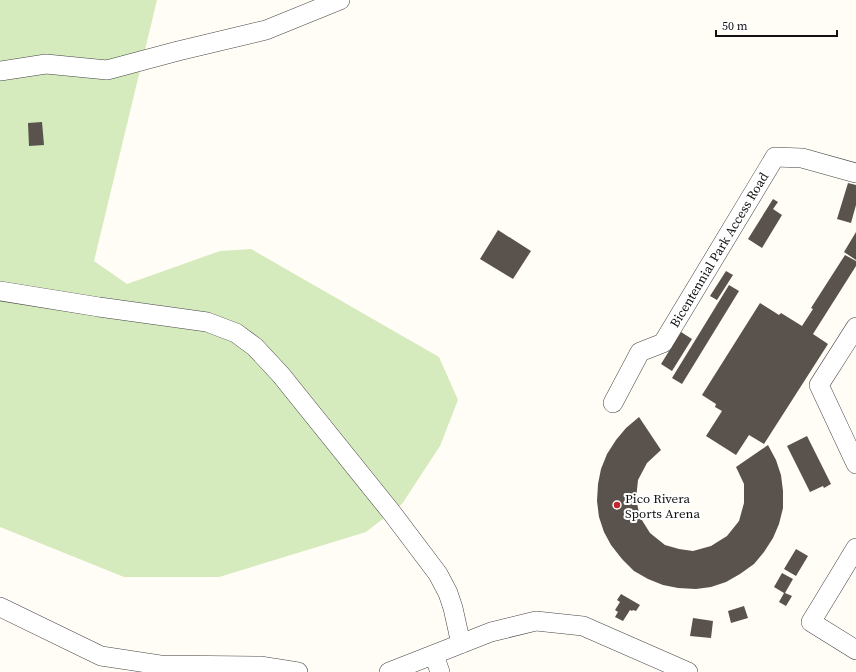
<svg xmlns="http://www.w3.org/2000/svg" width="856" height="672" font-family="'Source Serif 4',serif">
	<style>
		.green { fill: #d5ebbd }
		.building { fill: #5a524d }
		.lines { fill: none; stroke-linecap: round; stroke-linejoin: round }
		.minor-casing { stroke: #444; stroke-width: 20 }
		.minor { stroke: #fff; stroke-width: 19 }
		.poi-dot { fill: #c4262e; stroke: #fff; stroke-width: 1.5 }
		.labels { text-anchor: middle; dominant-baseline: central; stroke-width: 4; stroke-linejoin: round; paint-order: stroke }
		.street-label { font-size: 13px; fill: #111; stroke: #fff }
		.poi-label { font-size: 13px; fill: #111; stroke: #fff; text-anchor: start }
	</style>
	<rect width="100%" height="100%" fill="#fffdf5"/>
	<!-- green -->
	<path class="green" d="M 0,0 L 157,0 L 94,261 L 127,284 L 220,251 L 251,249 L 439,357 L 458,400 L 440,446 L 402,504 L 366,532 L 219,577 L 124,577 L 0,527 Z"/>
	<!-- building -->
	<path class="building" d="M 42,122 L 44,145 L 29,146 L 28,123 Z
		M 848,183 L 856,185 L 856,205 L 851,223 L 837,219 Z
		M 773,199 L 778,202 L 773,209 L 782,215 L 762,248 L 748,239 Z
		M 498,230 L 531,251 L 513,279 L 480,259 Z
		M 856,232 L 856,260 L 844,252 Z
		M 845,255 L 856,261 L 856,266 L 813,334 L 828,344 L 764,444 L 749,435 L 736,455 L 706,436 L 722,411 L 715,407 L 716,404 L 702,395 L 760,303 L 779,315 L 781,313 L 802,326 L 813,309 L 811,308 Z
		M 726,271 L 733,275 L 717,300 L 710,296 Z
		M 729,285 L 739,291 L 682,384 L 672,378 Z
		M 681,332 L 692,339 L 672,371 L 661,364 Z
		M 639,417 L 661,450 L 647,463 L 638,480 L 636,499 L 640,517 L 650,533 L 665,545 L 679,549 L 693,551 L 711,546 L 727,536 L 739,521 L 744,503 L 744,484 L 736,467 L 768,445 L 776,460 L 781,475 L 783,491 L 783,508 L 779,524 L 773,538 L 764,552 L 754,564 L 740,574 L 726,582 L 711,587 L 696,589 L 678,588 L 663,585 L 648,579 L 634,571 L 622,559 L 611,545 L 604,532 L 599,517 L 597,501 L 598,484 L 601,469 L 607,454 L 616,440 L 626,428 Z
		M 807,436 L 831,484 L 824,488 L 823,486 L 810,492 L 787,446 Z
		M 796,549 L 808,556 L 796,576 L 784,569 Z
		M 782,573 L 793,579 L 785,593 L 792,596 L 786,606 L 779,602 L 784,593 L 774,587 Z
		M 621,594 L 640,605 L 636,611 L 633,610 L 632,611 L 630,610 L 623,621 L 615,617 L 618,612 L 615,610 L 620,602 L 617,600 Z
		M 744,606 L 748,618 L 731,623 L 728,611 Z
		M 693,618 L 713,621 L 711,638 L 690,636 Z"/>
	<g class="lines">
		<!-- minor casing -->
		<g class="minor-casing">
			<path id="minor" d="M 0,71 L 46,64 L 107,70 L 178,51 L 266,30 L 340,0
				M 0,291 L 99,307 L 207,322 L 236,333 L 255,347 L 281,375 L 392,513 L 438,574 L 448,593 L 453,608 L 461,644
				M 856,327 L 819,385 L 856,464
				M 613,403 L 640,352 L 663,343 L 775,157 L 802,158 L 856,173
				M 856,548 L 811,622 L 856,650
				M 0,607 L 101,656 L 160,665 L 260,666 L 298,672
				M 434,655 L 440,672
				M 389,672 L 491,632 L 536,621 L 583,626 L 688,672"/>
		</g>
		<!-- minor -->
		<use href="#minor" class="minor"/>
	</g>
	<!-- markers -->
	<circle class="poi-dot" cx="617" cy="505" r="4"/>
	<g class="labels">
		<!-- street labels -->
		<g class="street-label">
			<text transform="translate(719 250) rotate(-59)">Bicentennial Park Access Road</text>
		</g>
		<!-- poi labels -->
		<g class="poi-label">
			<text x="625" y="498">Pico Rivera<tspan x="625" dy="15">Sports Arena</tspan></text>
		</g>
	</g>
	<!-- scale -->
	<path d="M716 30v6h121v-6" fill="none" stroke="#111111" stroke-width="2"/>
	<text x="722" y="30" font-size="12" fill="#111111" stroke="#ffffff" stroke-width="3" paint-order="stroke">50 m</text>
</svg>
